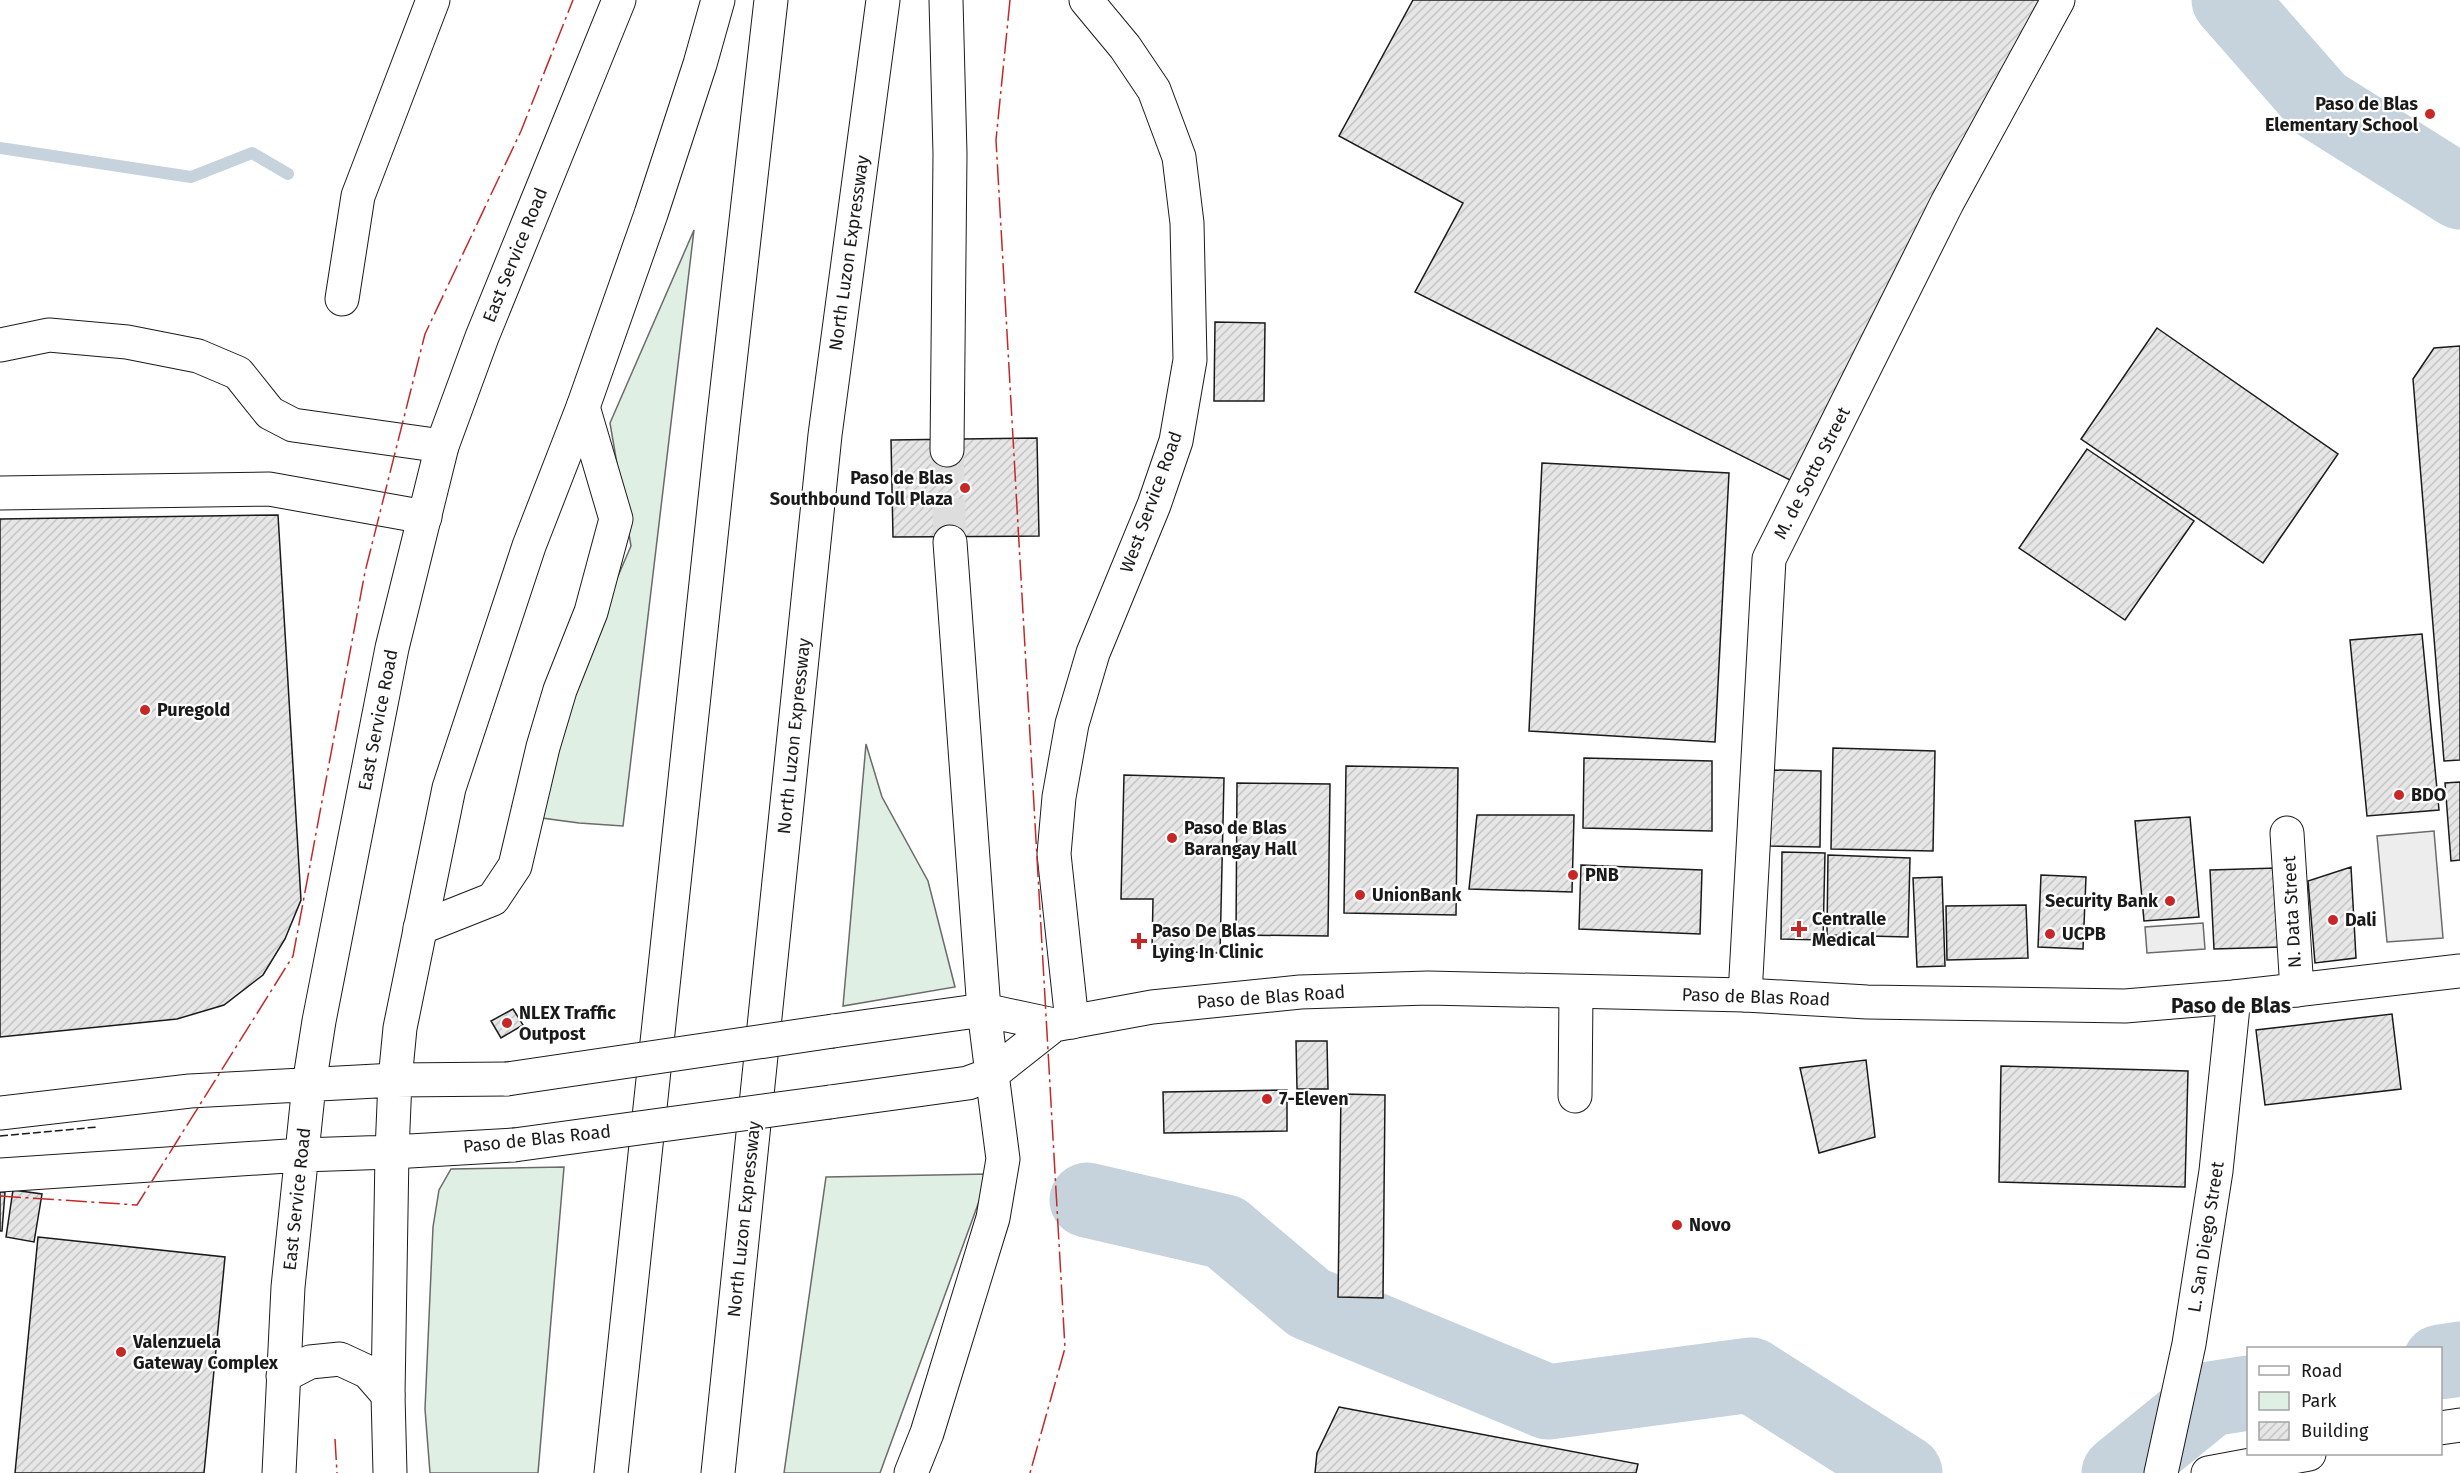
<svg xmlns="http://www.w3.org/2000/svg" width="2460" height="1473" font-family="'Fira Sans',sans-serif">
	<style>
		.green { fill: #e0efe3; stroke: #6a6a6a; stroke-width: 1.5 }
		.parking { fill: #ededed; stroke: #6a6a6a; stroke-width: 1.5 }
		.lines { fill: none; stroke-linecap: round; stroke-linejoin: round }
		.stream { stroke: #c6d2dc; stroke-width: 12 }
		.river { stroke: #c6d2dc; stroke-width: 75 }
		.building { fill: url(#building-hatch); stroke: #1a1a1a; stroke-width: 1.5 }
		.highway-tunnel { stroke: #ddd; stroke-width: 33; stroke-dasharray: 33 16; stroke-linecap: butt }
		.minor-casing { stroke: #1a1a1a; stroke-width: 35 }
		.major-casing { stroke: #1a1a1a; stroke-width: 35 }
		.highway-casing { stroke: #1a1a1a; stroke-width: 35 }
		.minor { stroke: #fff; stroke-width: 33 }
		.major { stroke: #fff; stroke-width: 33 }
		.highway { stroke: #fff; stroke-width: 33 }
		.major-bridge-casing { stroke: #1a1a1a; stroke-width: 35; stroke-linecap: butt }
		.major-bridge { stroke: #fff; stroke-width: 33 }
		.fence { stroke: #1a1a1a; stroke-width: 1.5; stroke-dasharray: 8 3; stroke-linecap: butt }
		.power { stroke: #c62828; stroke-width: 1.5; stroke-dasharray: 21 4.5 3 4.5; stroke-linecap: butt }
		.poi-dot { fill: #c62828; stroke: #fff; stroke-width: 2 }
		.labels { text-anchor: middle; dominant-baseline: central; stroke-width: 4.5; stroke-linejoin: round; paint-order: stroke }
		.poi-label { font-size: 18px; font-weight: bold; fill: #1a1a1a; stroke: #fff; text-anchor: start }
		.street-label { font-size: 18px; fill: #1a1a1a; stroke: #fff }
		.quarter-label { font-size: 21px; font-weight: bold; fill: #1a1a1a; stroke: #fff }
	</style>
	<defs>
		<pattern id="building-hatch" width="6" height="6" patternUnits="userSpaceOnUse" patternTransform="scale(1.5)"><rect width="6" height="6" fill="#e6e6e6"/><path d="M-1 1l2-2M0 6l6-6M5 7l2-2" fill="none" stroke="#c5c5c5"/></pattern>
	</defs>
	<rect width="100%" height="100%" fill="#fff"/>
	<!-- green -->
	<path class="green" d="M 694,230 L 623,826 L 579,823 L 542,818 L 557,717 L 631,546 L 610,423 Z
		M 866,744 L 882,797 L 928,881 L 955,987 L 843,1006 Z
		M 564,1167 L 538,1473 L 430,1473 L 425,1409 L 433,1227 L 439,1190 L 451,1169 Z
		M 989,1174 L 880,1473 L 784,1473 L 826,1177 Z"/>
	<!-- parking -->
	<path class="parking" d="M 2434,831 L 2443,938 L 2387,942 L 2377,836 Z
		M 2203,923 L 2205,949 L 2147,953 L 2145,927 Z"/>
	<g class="lines">
		<!-- stream -->
		<path class="stream" d="M 0,148 L 191,177 L 252,153 L 288,174"/>
		<!-- river -->
		<path class="river" d="M 2229,0 L 2320,104 L 2460,192
			M 1087,1200 L 1225,1232 L 1309,1303 L 1548,1402 L 1751,1375 L 1905,1473
			M 2440,1362 L 2460,1359
			M 2119,1473 L 2210,1399 L 2248,1393"/>
	</g>
	<!-- building -->
	<path class="building" d="M 1413,0 L 2046,0 L 1794,482 L 1415,292 L 1463,203 L 1339,136 Z
		M 1215,322 L 1265,323 L 1264,401 L 1214,401 Z
		M 2157,328 L 2338,454 L 2263,563 L 2081,439 Z
		M 2460,346 L 2460,760 L 2444,761 L 2413,379 L 2434,348 Z
		M 1037,438 L 1039,536 L 893,537 L 891,440 Z
		M 2087,449 L 2194,521 L 2125,620 L 2019,548 Z
		M 1542,463 L 1729,473 L 1715,742 L 1529,731 Z
		M 278,515 L 301,900 L 285,939 L 263,975 L 224,1005 L 177,1019 L 0,1037 L 0,519 Z
		M 2422,634 L 2439,810 L 2367,816 L 2350,640 Z
		M 1833,748 L 1935,751 L 1933,851 L 1831,849 Z
		M 1584,758 L 1712,761 L 1712,831 L 1583,828 Z
		M 1346,766 L 1458,768 L 1456,915 L 1344,913 Z
		M 1772,770 L 1821,771 L 1820,847 L 1770,846 Z
		M 1124,775 L 1224,778 L 1220,953 L 1152,951 L 1153,899 L 1121,899 Z
		M 2460,782 L 2460,860 L 2451,861 L 2445,783 Z
		M 1237,783 L 1330,784 L 1328,936 L 1236,935 Z
		M 1477,815 L 1574,815 L 1572,892 L 1469,889 Z
		M 2190,817 L 2199,917 L 2144,921 L 2135,821 Z
		M 1782,852 L 1825,853 L 1823,940 L 1781,939 Z
		M 1828,855 L 1910,858 L 1908,937 L 1827,935 Z
		M 1581,865 L 1702,870 L 1700,934 L 1579,929 Z
		M 2351,867 L 2356,958 L 2315,963 L 2308,881 Z
		M 2277,868 L 2281,947 L 2214,949 L 2210,870 Z
		M 2041,875 L 2086,877 L 2083,949 L 2038,947 Z
		M 1942,877 L 1945,966 L 1917,967 L 1913,878 Z
		M 2026,905 L 2028,958 L 1947,960 L 1946,906 Z
		M 513,1009 L 523,1025 L 501,1038 L 491,1021 Z
		M 2392,1014 L 2401,1089 L 2265,1105 L 2256,1030 Z
		M 1296,1041 L 1327,1041 L 1328,1089 L 1297,1089 Z
		M 1866,1060 L 1875,1137 L 1819,1153 L 1800,1068 Z
		M 2001,1066 L 2188,1071 L 2185,1187 L 1999,1182 Z
		M 1287,1090 L 1287,1131 L 1164,1133 L 1163,1092 Z
		M 1341,1094 L 1385,1095 L 1383,1298 L 1338,1297 Z
		M 13,1190 L 42,1194 L 34,1242 L 6,1237 Z
		M 0,1192 L 5,1192 L 2,1231 L 0,1231 Z
		M 38,1237 L 225,1257 L 204,1473 L 15,1473 Z
		M 1339,1407 L 1638,1464 L 1636,1473 L 1315,1473 L 1317,1453 Z"/>
	<g class="lines">
		<!-- highway-tunnel -->
		<path class="highway-tunnel" d="M 947,450 L 950,542"/>
		<!-- minor casing -->
		<g class="minor-casing">
			<path id="minor" d="M 342,299 L 358,196 L 433,0
				M 0,345 L 49,335 L 127,342 L 198,356 L 238,373 L 270,413 L 293,425 L 442,446
				M 0,493 L 269,489 L 425,517
				M 2287,833 L 2297,990
				M 420,928 L 493,899 L 515,866 L 543,747 L 560,690 L 591,612 L 616,519 L 583,407
				M 1745,995 L 1769,559 L 1947,203 L 2058,0
				M 1072,1022 L 1054,854 L 1059,797 L 1072,724 L 1093,653 L 1154,505 L 1176,441 L 1190,360 L 1187,223 L 1179,157 L 1154,90 L 1125,47 L 1086,0
				M 1575,1096 L 1576,993
				M 2440,1428 L 2460,1425
				M 2161,1473 L 2189,1344 L 2216,1171 L 2234,997
				M 2208,1473 L 2309,1454"/>
		</g>
		<!-- major casing -->
		<g class="major-casing">
			<path id="major" d="M 984,1010 L 992,1074
				M 833,1031 L 984,1010 L 1054,1025 L 1152,1007 L 1300,992 L 1428,988 L 1745,995 L 1867,1002 L 2125,1006 L 2234,997 L 2460,971
				M 830,1102 L 968,1083 L 992,1074 L 1054,1025
				M 0,1113 L 190,1091 L 395,1080 L 507,1079
				M 392,1152 L 395,1080
				M 0,1175 L 302,1155 L 392,1152 L 514,1145
				M 283,1376 L 310,1362 L 340,1359 L 368,1372 L 388,1395
				M 279,1473 L 288,1287 L 309,1085 L 319,1021 L 392,648 L 442,446 L 482,337 L 619,0"/>
		</g>
		<!-- highway casing -->
		<g class="highway-casing">
			<path id="highway" d="M 946,0 L 950,154 L 947,450
				M 950,542 L 984,1010
				M 395,1080 L 400,1028 L 449,788 L 529,546 L 583,407 L 651,214 L 700,64 L 718,0
				M 390,1473 L 388,1395 L 392,1152
				M 611,1473 L 723,424 L 771,0
				M 718,1473 L 825,435 L 883,0
				M 911,1473 L 927,1433 L 993,1218 L 1003,1159 L 992,1074"/>
		</g>
		<!-- minor -->
		<use href="#minor" class="minor"/>
		<!-- major -->
		<use href="#major" class="major"/>
		<!-- highway -->
		<use href="#highway" class="highway"/>
		<!-- major-bridge casing -->
		<g class="major-bridge-casing">
			<path id="major-bridge" d="M 507,1079 L 833,1031
				M 514,1145 L 830,1102"/>
		</g>
		<!-- major-bridge -->
		<use href="#major-bridge" class="major-bridge"/>
		<!-- fence -->
		<path class="fence" d="M 0,1136 L 97,1127"/>
		<!-- power -->
		<path class="power" d="M 1010,0 L 996,140 L 1065,1348 L 1030,1473
			M 0,1196 L 137,1205 L 293,956 L 365,572 L 425,334 L 521,131 L 573,0
			M 335,1439 L 337,1473"/>
	</g>
	<!-- markers -->
	<g class="poi-dot">
		<circle cx="2430" cy="114" r="6"/>
		<circle cx="965" cy="488" r="6"/>
		<circle cx="145" cy="710" r="6"/>
		<circle cx="2399" cy="795" r="6"/>
		<circle cx="1172" cy="838" r="6"/>
		<circle cx="1573" cy="875" r="6"/>
		<circle cx="1360" cy="895" r="6"/>
		<circle cx="2170" cy="901" r="6"/>
		<circle cx="2333" cy="920" r="6"/>
		<path d="M1796 920h6v6h6v6h-6v6h-6v-6h-6v-6h6z"/>
		<circle cx="2050" cy="934" r="6"/>
		<path d="M1136 932h6v6h6v6h-6v6h-6v-6h-6v-6h6z"/>
		<circle cx="507" cy="1023" r="6"/>
		<circle cx="1267" cy="1099" r="6"/>
		<circle cx="1677" cy="1225" r="6"/>
		<circle cx="121" cy="1352" r="6"/>
	</g>
	<g class="labels">
		<!-- poi labels -->
		<g class="poi-label">
			<text x="2418" y="104" text-anchor="end">Paso de Blas<tspan x="2418" dy="21">Elementary School</tspan></text>
			<text x="953" y="478" text-anchor="end">Paso de Blas<tspan x="953" dy="21">Southbound Toll Plaza</tspan></text>
			<text x="157" y="710">Puregold</text>
			<text x="2411" y="795">BDO</text>
			<text x="1184" y="828">Paso de Blas<tspan x="1184" dy="21">Barangay Hall</tspan></text>
			<text x="1585" y="875">PNB</text>
			<text x="1372" y="895">UnionBank</text>
			<text x="2158" y="901" text-anchor="end">Security Bank</text>
			<text x="1812" y="919">Centralle<tspan x="1812" dy="21">Medical</tspan></text>
			<text x="2345" y="920">Dali</text>
			<text x="1152" y="931">Paso De Blas<tspan x="1152" dy="21">Lying In Clinic</tspan></text>
			<text x="2062" y="934">UCPB</text>
			<text x="519" y="1013">NLEX Traffic<tspan x="519" dy="21">Outpost</tspan></text>
			<text x="1279" y="1099">7-Eleven</text>
			<text x="1689" y="1225">Novo</text>
			<text x="133" y="1342">Valenzuela<tspan x="133" dy="21">Gateway Complex</tspan></text>
		</g>
		<!-- street labels -->
		<g class="street-label">
			<text transform="translate(849 253) rotate(-82)">North Luzon Expressway</text>
			<text transform="translate(515 255) rotate(-68)">East Service Road</text>
			<text transform="translate(1812 473) rotate(-63)">M. de Sotto Street</text>
			<text transform="translate(1151 502) rotate(-70)">West Service Road</text>
			<text transform="translate(378 720) rotate(-79)">East Service Road</text>
			<text transform="translate(794 736) rotate(-84)">North Luzon Expressway</text>
			<text transform="translate(2292 912) rotate(-93)">N. Data Street</text>
			<text transform="translate(1271 997) rotate(-4)">Paso de Blas Road</text>
			<text transform="translate(1756 997) rotate(2)">Paso de Blas Road</text>
			<text transform="translate(537 1139) rotate(-6)">Paso de Blas Road</text>
			<text transform="translate(297 1199) rotate(-84)">East Service Road</text>
			<text transform="translate(744 1219) rotate(-84)">North Luzon Expressway</text>
			<text transform="translate(2206 1237) rotate(-81)">L. San Diego Street</text>
		</g>
		<!-- quarter labels -->
		<g class="quarter-label">
			<text x="2231" y="1006">Paso de Blas</text>
		</g>
	</g>
	<!-- legend -->
	<rect x="2247" y="1347" width="195" height="108" fill="#ffffff" stroke="#a3a3a3" stroke-width="1.5"/>
	<rect x="2259" y="1366" width="30" height="9" fill="#ffffff" stroke="#a3a3a3" stroke-width="1.5"/>
	<text x="2301" y="1377" font-size="18" fill="#1a1a1a">Road</text>
	<rect x="2259" y="1392" width="30" height="18" fill="#e0efe3" stroke="#a3a3a3" stroke-width="1.5"/>
	<text x="2301" y="1407" font-size="18" fill="#1a1a1a">Park</text>
	<rect x="2259" y="1422" width="30" height="18" fill="url(#building-hatch)" stroke="#a3a3a3" stroke-width="1.5"/>
	<text x="2301" y="1437" font-size="18" fill="#1a1a1a">Building</text>
</svg>
